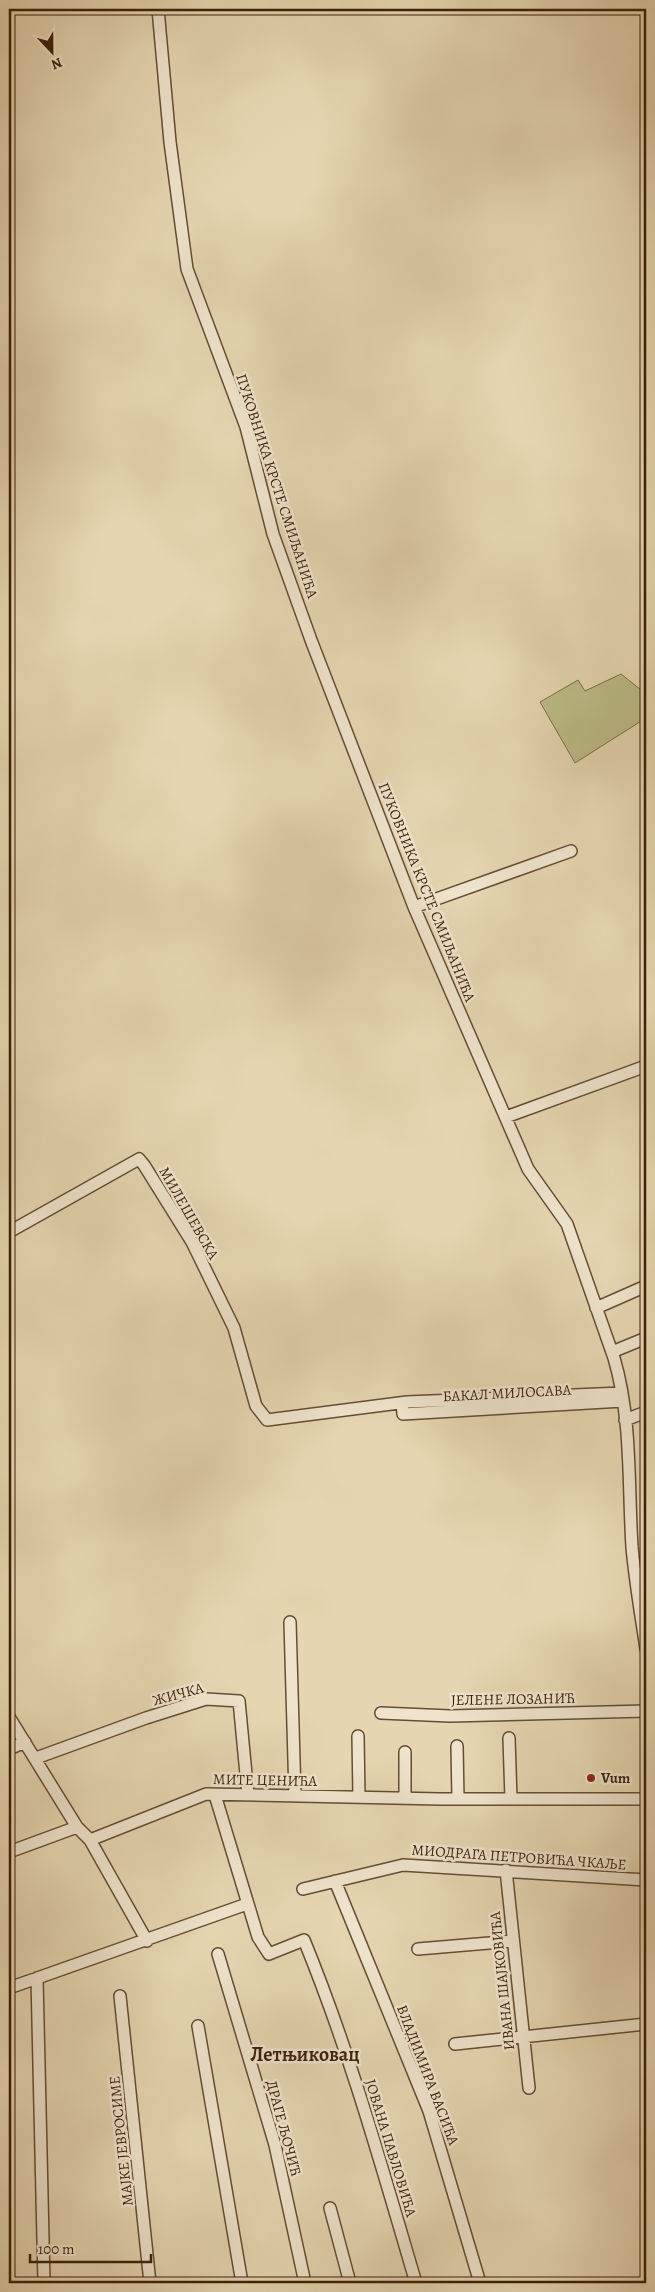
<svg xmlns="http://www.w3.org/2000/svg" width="655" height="2292" font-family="Alegreya,serif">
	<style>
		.green { fill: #bbbc87; stroke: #7c6d48 }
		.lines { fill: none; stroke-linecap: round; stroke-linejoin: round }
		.minor-casing { stroke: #674c34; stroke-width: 14 }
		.minor { stroke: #eee4cc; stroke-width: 11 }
		.poi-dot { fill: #8f2418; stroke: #eee4cc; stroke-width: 2 }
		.labels { text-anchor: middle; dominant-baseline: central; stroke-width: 5; stroke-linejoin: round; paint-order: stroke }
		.street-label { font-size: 15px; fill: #3d1e0a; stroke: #eee4cc }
		.poi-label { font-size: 15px; font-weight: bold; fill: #3d1e0a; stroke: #eee4cc; text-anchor: start }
		.district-label { font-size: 20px; font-weight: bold; fill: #3d1e0a; stroke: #eee4cc }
	</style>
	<rect width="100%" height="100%" fill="#e5d6b1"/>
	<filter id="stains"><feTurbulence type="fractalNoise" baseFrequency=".004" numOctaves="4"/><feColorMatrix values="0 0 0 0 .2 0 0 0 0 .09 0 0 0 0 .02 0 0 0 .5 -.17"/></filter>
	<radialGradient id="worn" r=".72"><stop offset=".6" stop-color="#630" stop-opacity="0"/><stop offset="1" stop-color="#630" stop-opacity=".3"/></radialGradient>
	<!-- green -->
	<path class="green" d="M 621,674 L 646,694 L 646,718 L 575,763 L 540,702 L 578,680 L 585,691 Z"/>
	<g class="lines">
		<!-- minor casing -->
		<g class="minor-casing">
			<path id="minor" d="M 158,9 L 170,142 L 187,269 L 246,427 L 273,534 L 311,640 L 414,907 L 528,1169 L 567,1224 L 614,1358 C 632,1419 628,1484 632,1547 C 635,1581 641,1615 646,1649
				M 414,907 L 571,851
				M 506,1117 L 646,1066
				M 9,1232 L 139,1159 L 144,1165 L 192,1242 L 234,1328 L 256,1406 L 267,1420 L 407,1402 L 622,1393
				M 596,1308 L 646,1286
				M 612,1352 L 646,1338
				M 402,1403 L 403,1414 L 623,1401
				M 625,1420 L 646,1412
				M 290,1622 L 295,1795
				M 381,1713 L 450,1716 L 646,1711
				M 9,1717 L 77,1827 L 90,1840 L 147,1941
				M 358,1736 L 359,1797
				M 509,1738 L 511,1799
				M 457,1746 L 458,1799
				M 9,1749 L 25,1742
				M 405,1752 L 405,1798
				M 36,1758 L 146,1718 L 206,1699 L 239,1701 L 248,1795
				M 215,1795 L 258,1937 L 269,1954 L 304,1940 C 350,2052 382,2168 416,2283
				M 90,1840 L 206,1794 L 440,1799 L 646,1799
				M 9,1852 L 77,1827
				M 506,1870 L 529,2088
				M 335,1881 L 429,2111 L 480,2283
				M 303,1889 L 403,1865 L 646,1880
				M 418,1949 L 513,1941
				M 218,1954 L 275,2145 L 305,2283
				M 37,1978 L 44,2283
				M 9,1988 L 247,1904
				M 120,1996 L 150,2283
				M 198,2026 L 242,2283
				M 455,2044 L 646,2024
				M 330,2208 L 350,2283"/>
		</g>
		<!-- minor -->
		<use href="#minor" class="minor"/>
	</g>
	<!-- markers -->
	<circle class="poi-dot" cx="591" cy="1778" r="5"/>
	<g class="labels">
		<!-- street labels -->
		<g class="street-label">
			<text transform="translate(277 486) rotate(72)">ПУКОВНИКА КРСТЕ СМИЉАНИЋА</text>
			<text transform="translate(427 892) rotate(68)">ПУКОВНИКА КРСТЕ СМИЉАНИЋА</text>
			<text transform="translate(189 1213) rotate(60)">МИЛЕШЕВСКА</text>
			<text transform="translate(507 1393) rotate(-3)">БАКАЛ МИЛОСАВА</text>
			<text transform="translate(178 1694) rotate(-15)">ЖИЧКА</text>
			<text transform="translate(513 1699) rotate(-1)">ЈЕЛЕНЕ ЛОЗАНИЋ</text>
			<text transform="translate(265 1780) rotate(1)">МИТЕ ЦЕНИЋА</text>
			<text transform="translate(519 1857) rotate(4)">МИОДРАГА ПЕТРОВИЋА ЧКАЉЕ</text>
			<text transform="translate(502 1981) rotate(-96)">ИВАНА ШАЈКОВИЋА</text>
			<text transform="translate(428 2075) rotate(69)">ВЛАДИМИРА ВАСИЋА</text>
			<text transform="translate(284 2128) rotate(75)">ДРАГЕ ЉОЧИЋ</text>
			<text transform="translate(121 2141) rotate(-96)">МАЈКЕ ЈЕВРОСИМЕ</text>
			<text transform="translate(391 2148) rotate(73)">ЈОВАНА ПАВЛОВИЋА</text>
		</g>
		<!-- poi labels -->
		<g class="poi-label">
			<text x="601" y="1778">Vum</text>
		</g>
		<!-- district labels -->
		<g class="district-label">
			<text x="305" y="2054">Летњиковац</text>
		</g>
	</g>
	<!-- margin -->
	<rect width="655" height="2292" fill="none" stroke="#e5d6b1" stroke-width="30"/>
	<rect x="10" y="10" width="635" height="2272" fill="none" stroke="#3d1e0a" stroke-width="2.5"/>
	<rect x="15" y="15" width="625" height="2262" fill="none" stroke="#3d1e0a"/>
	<!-- north arrow -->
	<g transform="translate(52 52) rotate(158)" stroke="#eee4cc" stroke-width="4" paint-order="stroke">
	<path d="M0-4L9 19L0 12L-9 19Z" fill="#3d1e0a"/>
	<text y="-8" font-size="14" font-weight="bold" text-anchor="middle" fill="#3d1e0a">N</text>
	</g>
	<!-- scale -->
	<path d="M30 2254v8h121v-8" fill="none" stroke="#3d1e0a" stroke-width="2.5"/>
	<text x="38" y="2254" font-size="15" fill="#3d1e0a" stroke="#eee4cc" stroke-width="4" paint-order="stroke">100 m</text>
	<rect width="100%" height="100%" filter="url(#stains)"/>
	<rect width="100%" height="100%" fill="url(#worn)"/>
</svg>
